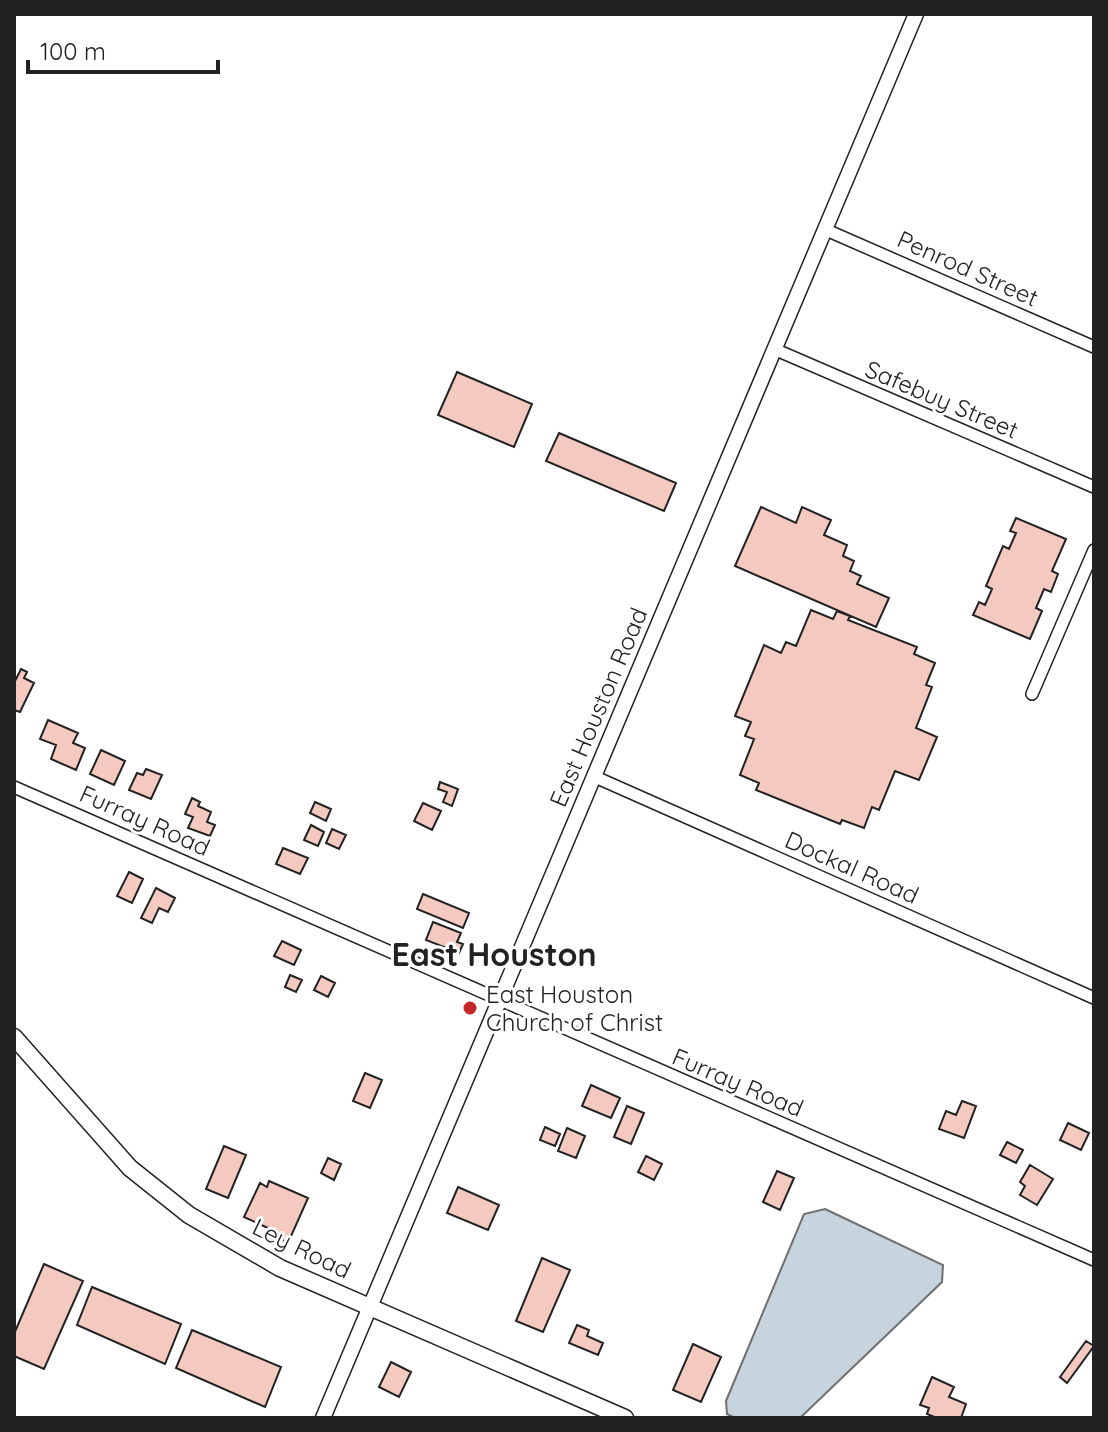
<svg xmlns="http://www.w3.org/2000/svg" width="1108" height="1432" font-family="Quicksand,sans-serif">
	<style>
		.water { fill: #c7d3dd; stroke: #6f6f6f; stroke-width: 2 }
		.building { fill: #f3c9c0; stroke: #222; stroke-width: 2 }
		.lines { fill: none; stroke-linecap: round; stroke-linejoin: round }
		.minor-casing { stroke: #222; stroke-width: 14 }
		.tertiary-casing { stroke: #222; stroke-width: 17 }
		.secondary-casing { stroke: #222; stroke-width: 19 }
		.minor { stroke: #fff; stroke-width: 11 }
		.tertiary { stroke: #fff; stroke-width: 14 }
		.secondary { stroke: #fff; stroke-width: 16 }
		.poi-dot { fill: #c62828; stroke: #fff; stroke-width: 3 }
		.labels { text-anchor: middle; dominant-baseline: central; stroke-width: 6; stroke-linejoin: round; paint-order: stroke }
		.street-label { font-size: 24px; fill: #222; stroke: #fff }
		.poi-label { font-size: 24px; fill: #222; stroke: #fff; text-anchor: start }
		.district-label { font-size: 32px; font-weight: bold; fill: #222; stroke: #fff }
	</style>
	<rect width="100%" height="100%" fill="#fff"/>
	<!-- water -->
	<path class="water" d="M 825,1209 L 943,1265 L 942,1282 L 800,1418 L 735,1418 L 727,1414 L 726,1401 L 804,1214 Z"/>
	<!-- building -->
	<path class="building" d="M 457,372 L 532,404 L 514,447 L 438,415 Z
		M 559,433 L 676,483 L 664,511 L 546,461 Z
		M 761,507 L 796,523 L 802,507 L 831,520 L 824,535 L 847,545 L 843,556 L 854,561 L 850,571 L 861,576 L 857,584 L 889,598 L 876,627 L 735,566 Z
		M 1016,518 L 1066,539 L 1052,571 L 1058,574 L 1051,592 L 1044,589 L 1036,608 L 1042,611 L 1030,639 L 973,615 L 979,602 L 985,605 L 992,589 L 986,586 L 1003,546 L 1009,549 L 1016,533 L 1010,531 Z
		M 811,610 L 833,619 L 837,611 L 850,616 L 848,620 L 917,647 L 914,654 L 935,663 L 926,685 L 932,687 L 916,728 L 937,737 L 919,780 L 895,771 L 879,810 L 872,807 L 864,828 L 842,820 L 840,824 L 756,790 L 759,783 L 740,775 L 754,739 L 745,736 L 751,722 L 735,716 L 764,645 L 781,653 L 786,642 L 796,646 Z
		M 21,669 L 27,672 L 24,678 L 34,683 L 20,712 L 14,710 L 14,683 Z
		M 48,720 L 78,733 L 73,743 L 85,748 L 76,770 L 51,759 L 56,745 L 40,739 Z
		M 101,750 L 125,761 L 114,785 L 90,774 Z
		M 146,769 L 162,775 L 151,799 L 129,790 L 137,773 L 143,775 Z
		M 440,782 L 458,789 L 452,806 L 443,802 L 447,792 L 438,789 Z
		M 192,798 L 200,802 L 198,806 L 211,812 L 207,822 L 215,825 L 210,836 L 188,828 L 193,817 L 185,814 Z
		M 315,802 L 331,809 L 326,821 L 310,813 Z
		M 423,803 L 441,811 L 432,830 L 414,821 Z
		M 311,825 L 324,832 L 318,846 L 304,840 Z
		M 332,829 L 346,835 L 339,849 L 326,843 Z
		M 283,848 L 308,858 L 300,874 L 276,864 Z
		M 129,872 L 143,879 L 132,903 L 117,896 Z
		M 156,888 L 175,898 L 168,912 L 159,908 L 152,923 L 141,918 Z
		M 423,894 L 469,913 L 463,928 L 417,909 Z
		M 433,922 L 461,933 L 457,942 L 463,944 L 459,953 L 426,940 Z
		M 282,941 L 301,950 L 294,965 L 274,956 Z
		M 290,975 L 302,980 L 296,992 L 285,987 Z
		M 321,976 L 335,983 L 328,997 L 314,990 Z
		M 365,1073 L 382,1080 L 370,1108 L 353,1101 Z
		M 591,1085 L 620,1098 L 611,1118 L 582,1106 Z
		M 962,1101 L 976,1106 L 964,1138 L 939,1129 L 946,1111 L 956,1115 Z
		M 627,1106 L 644,1113 L 631,1144 L 614,1137 Z
		M 1068,1123 L 1089,1133 L 1081,1150 L 1060,1140 Z
		M 545,1127 L 560,1134 L 555,1146 L 540,1140 Z
		M 567,1128 L 585,1136 L 576,1158 L 558,1151 Z
		M 1007,1142 L 1023,1150 L 1016,1163 L 1000,1155 Z
		M 224,1146 L 246,1155 L 228,1198 L 206,1189 Z
		M 646,1156 L 662,1164 L 654,1180 L 638,1172 Z
		M 328,1158 L 341,1164 L 334,1180 L 321,1173 Z
		M 1030,1165 L 1053,1179 L 1037,1205 L 1020,1195 L 1025,1186 L 1020,1182 Z
		M 777,1171 L 794,1178 L 780,1210 L 763,1202 Z
		M 269,1181 L 308,1198 L 288,1243 L 278,1238 L 281,1234 L 244,1217 L 260,1183 L 267,1187 Z
		M 458,1187 L 499,1205 L 488,1230 L 447,1213 Z
		M 542,1258 L 570,1270 L 543,1332 L 516,1321 Z
		M 44,1264 L 83,1281 L 44,1369 L 14,1356 L 14,1334 Z
		M 92,1287 L 181,1324 L 165,1364 L 77,1325 Z
		M 577,1325 L 589,1330 L 587,1336 L 603,1343 L 598,1355 L 569,1343 Z
		M 192,1330 L 281,1367 L 265,1407 L 176,1368 Z
		M 1086,1341 L 1094,1346 L 1067,1383 L 1060,1377 Z
		M 693,1344 L 721,1357 L 701,1402 L 673,1390 Z
		M 391,1362 L 411,1372 L 399,1397 L 379,1387 Z
		M 932,1377 L 954,1387 L 949,1397 L 966,1404 L 961,1418 L 937,1418 L 927,1414 L 929,1408 L 920,1405 Z"/>
	<g class="lines">
		<!-- minor casing -->
		<g class="minor-casing">
			<path id="minor" d="M 824,229 L 1094,347
				M 774,349 L 1094,487
				M 1032,694 L 1094,550
				M 593,776 L 1094,998
				M 14,787 L 1094,1260"/>
		</g>
		<!-- tertiary casing -->
		<g class="tertiary-casing">
			<path id="tertiary" d="M 323,1418 L 916,14"/>
		</g>
		<!-- secondary casing -->
		<g class="secondary-casing">
			<path id="secondary" d="M 14,1037 L 130,1168 L 189,1215 L 280,1268 L 625,1418"/>
		</g>
		<!-- minor -->
		<use href="#minor" class="minor"/>
		<!-- tertiary -->
		<use href="#tertiary" class="tertiary"/>
		<!-- secondary -->
		<use href="#secondary" class="secondary"/>
	</g>
	<!-- markers -->
	<circle class="poi-dot" cx="470" cy="1008" r="8"/>
	<g class="labels">
		<!-- street labels -->
		<g class="street-label">
			<text transform="translate(968 268) rotate(24)">Penrod Street</text>
			<text transform="translate(942 399) rotate(23)">Safebuy Street</text>
			<text transform="translate(598 707) rotate(-67)">East Houston Road</text>
			<text transform="translate(145 820) rotate(24)">Furray Road</text>
			<text transform="translate(852 867) rotate(24)">Dockal Road</text>
			<text transform="translate(738 1082) rotate(23)">Furray Road</text>
			<text transform="translate(302 1248) rotate(26)">Ley Road</text>
		</g>
		<!-- poi labels -->
		<g class="poi-label">
			<text x="486" y="994">East Houston<tspan x="486" dy="28">Church of Christ</tspan></text>
		</g>
		<!-- district labels -->
		<g class="district-label">
			<text x="494" y="954">East Houston</text>
		</g>
	</g>
	<!-- border -->
	<rect width="1108" height="1432" fill="none" stroke="#222222" stroke-width="32"/>
	<!-- scale -->
	<path d="M28 60v12h190v-12" fill="none" stroke="#222222" stroke-width="4"/>
	<text x="40" y="60" font-size="24" fill="#222222" stroke="#ffffff" stroke-width="6" paint-order="stroke">100 m</text>
</svg>
